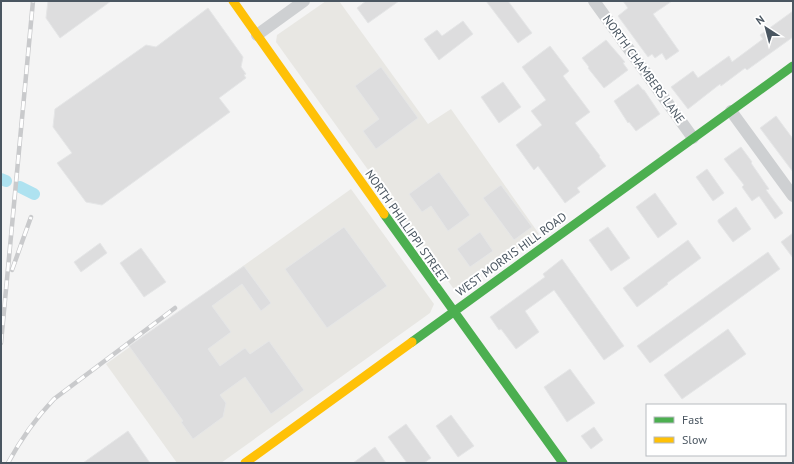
<svg xmlns="http://www.w3.org/2000/svg" width="794" height="464" font-family="'PT Sans',sans-serif">
	<style>
		.commercial { fill: #e8e7e3 }
		.lines { fill: none; stroke-linecap: round; stroke-linejoin: round }
		.canal { stroke: #aee2f0; stroke-width: 12 }
		.building { fill: #ddddde; stroke: #e5e6e7 }
		.street { stroke: #ced0d2; stroke-width: 12 }
		.fast { stroke: #4caf50; stroke-width: 9 }
		.slow { stroke: #ffc107; stroke-width: 9 }
		.rail-casing { stroke: #c9cacc; stroke-width: 4.5 }
		.rail { stroke: #fff; stroke-width: 3; stroke-dasharray: 9; stroke-linecap: butt }
		.labels { text-anchor: middle; dominant-baseline: central; stroke-width: 4; stroke-linejoin: round; paint-order: stroke }
		.street-label { font-size: 12px; fill: #4a5661; stroke: #fff }
	</style>
	<rect width="100%" height="100%" fill="#f4f4f4"/>
	<!-- commercial -->
	<path class="commercial" d="M 326,1 L 339,1 L 428,124 L 451,109 L 539,234 L 456,292 L 276,42 L 277,35 Z
		M 351,189 L 434,304 L 430,313 L 221,463 L 177,463 L 106,364 Z"/>
	<g class="lines">
		<!-- canal -->
		<path class="canal" d="M 1,179 L 6,181
			M 20,187 L 34,194"/>
	</g>
	<!-- building -->
	<path class="building" d="M 48,1 L 111,1 L 60,38 L 46,18 Z
		M 366,1 L 399,1 L 368,23 L 357,8 Z
		M 486,1 L 508,1 L 532,33 L 518,43 Z
		M 623,1 L 672,1 L 653,14 L 679,51 L 666,60 L 662,53 L 655,58 L 652,54 L 648,57 L 618,16 L 628,8 Z
		M 208,8 L 243,57 L 241,67 L 246,74 L 244,75 L 246,78 L 219,98 L 230,112 L 102,205 L 86,202 L 57,163 L 72,153 L 53,127 L 55,109 L 146,45 L 156,47 Z
		M 793,11 L 793,37 L 747,70 L 745,68 L 721,86 L 720,84 L 688,109 L 671,87 L 693,71 L 698,78 L 729,56 L 732,62 L 763,39 L 760,35 Z
		M 463,21 L 473,34 L 439,60 L 424,39 L 437,30 L 442,36 Z
		M 606,40 L 625,62 L 623,63 L 628,70 L 604,88 L 588,68 L 589,67 L 582,58 Z
		M 550,46 L 569,71 L 563,76 L 590,112 L 575,123 L 600,156 L 599,157 L 606,166 L 577,188 L 580,192 L 565,203 L 538,166 L 534,170 L 516,145 L 542,125 L 531,111 L 546,100 L 522,67 Z
		M 381,67 L 418,118 L 376,149 L 363,131 L 379,119 L 355,86 Z
		M 503,82 L 521,107 L 499,123 L 481,97 Z
		M 638,84 L 643,90 L 644,90 L 660,114 L 636,131 L 629,122 L 628,123 L 614,101 Z
		M 776,116 L 793,139 L 793,172 L 760,128 Z
		M 741,147 L 752,162 L 751,163 L 769,189 L 766,190 L 783,213 L 775,219 L 759,196 L 752,201 L 742,187 L 744,185 L 724,159 Z
		M 707,169 L 724,193 L 713,201 L 696,177 Z
		M 439,172 L 470,215 L 448,231 L 431,206 L 422,212 L 409,194 Z
		M 501,185 L 532,227 L 514,240 L 483,198 Z
		M 655,193 L 677,224 L 658,238 L 636,207 Z
		M 736,207 L 751,229 L 733,242 L 718,222 L 718,220 Z
		M 344,227 L 387,286 L 327,328 L 285,269 Z
		M 608,227 L 630,258 L 611,271 L 589,240 Z
		M 480,232 L 493,251 L 470,267 L 457,249 Z
		M 793,233 L 793,258 L 781,242 Z
		M 688,240 L 701,258 L 667,283 L 668,284 L 637,307 L 623,288 Z
		M 100,243 L 107,253 L 81,272 L 74,262 Z
		M 141,248 L 166,282 L 144,297 L 120,263 Z
		M 768,252 L 780,269 L 650,363 L 637,346 Z
		M 562,259 L 624,346 L 604,360 L 554,290 L 525,311 L 539,332 L 516,349 L 501,329 L 499,330 L 490,317 L 545,277 L 543,274 Z
		M 244,266 L 271,303 L 261,311 L 242,284 L 212,306 L 231,332 L 208,349 L 220,366 L 245,348 L 250,354 L 269,341 L 304,390 L 271,414 L 245,377 L 220,395 L 226,403 L 223,417 L 193,439 L 181,422 L 183,421 L 129,346 Z
		M 728,329 L 746,354 L 682,399 L 664,375 Z
		M 570,369 L 595,403 L 567,422 L 544,387 Z
		M 451,415 L 474,446 L 458,457 L 436,426 Z
		M 406,424 L 431,458 L 424,463 L 407,463 L 388,437 Z
		M 594,427 L 603,440 L 591,449 L 581,436 Z
		M 128,431 L 150,463 L 83,463 Z
		M 375,447 L 386,463 L 353,463 Z"/>
	<g class="lines">
		<!-- street -->
		<path class="street" d="M 594,1 L 693,138
			M 257,35 L 304,1
			M 731,111 L 793,196"/>
		<!-- fast -->
		<path class="fast" d="M 384,214 L 563,463
			M 412,342 L 793,66"/>
		<!-- slow -->
		<path class="slow" d="M 233,1 L 384,214
			M 245,463 L 412,342"/>
		<!-- rail casing -->
		<g class="rail-casing">
			<path id="rail" d="M 12,270 L 31,217
				M 1,343 L 33,1
				M 8,463 C 21,439 35,419 54,399 L 175,308"/>
		</g>
		<!-- rail -->
		<use href="#rail" class="rail"/>
	</g>
	<g class="labels">
		<!-- street labels -->
		<g class="street-label">
			<text transform="translate(644 69) rotate(54)">NORTH CHAMBERS LANE</text>
			<text transform="translate(407 226) rotate(55)">NORTH PHILLIPPI STREET</text>
			<text transform="translate(511 254) rotate(-36)">WEST MORRIS HILL ROAD</text>
		</g>
	</g>
	<!-- border -->
	<rect width="794" height="464" fill="none" stroke="#4a5661" stroke-width="4"/>
	<!-- legend -->
	<rect x="646" y="404" width="140" height="52" fill="#ffffff" stroke="#b7bbc0"/>
	<rect x="654" y="417" width="20" height="6" fill="#4caf50" stroke="#b7bbc0"/>
	<text x="682" y="424" font-size="12" fill="#4a5661">Fast</text>
	<rect x="654" y="437" width="20" height="6" fill="#ffc107" stroke="#b7bbc0"/>
	<text x="682" y="444" font-size="12" fill="#4a5661">Slow</text>
	<!-- north arrow -->
	<g transform="translate(766 28) rotate(324)" stroke="#ffffff" stroke-width="3" paint-order="stroke">
	<path d="M0-3L7 15L0 10L-7 15Z" fill="#4a5661"/>
	<text y="-6" font-size="11" font-weight="bold" text-anchor="middle" fill="#4a5661">N</text>
	</g>
</svg>
